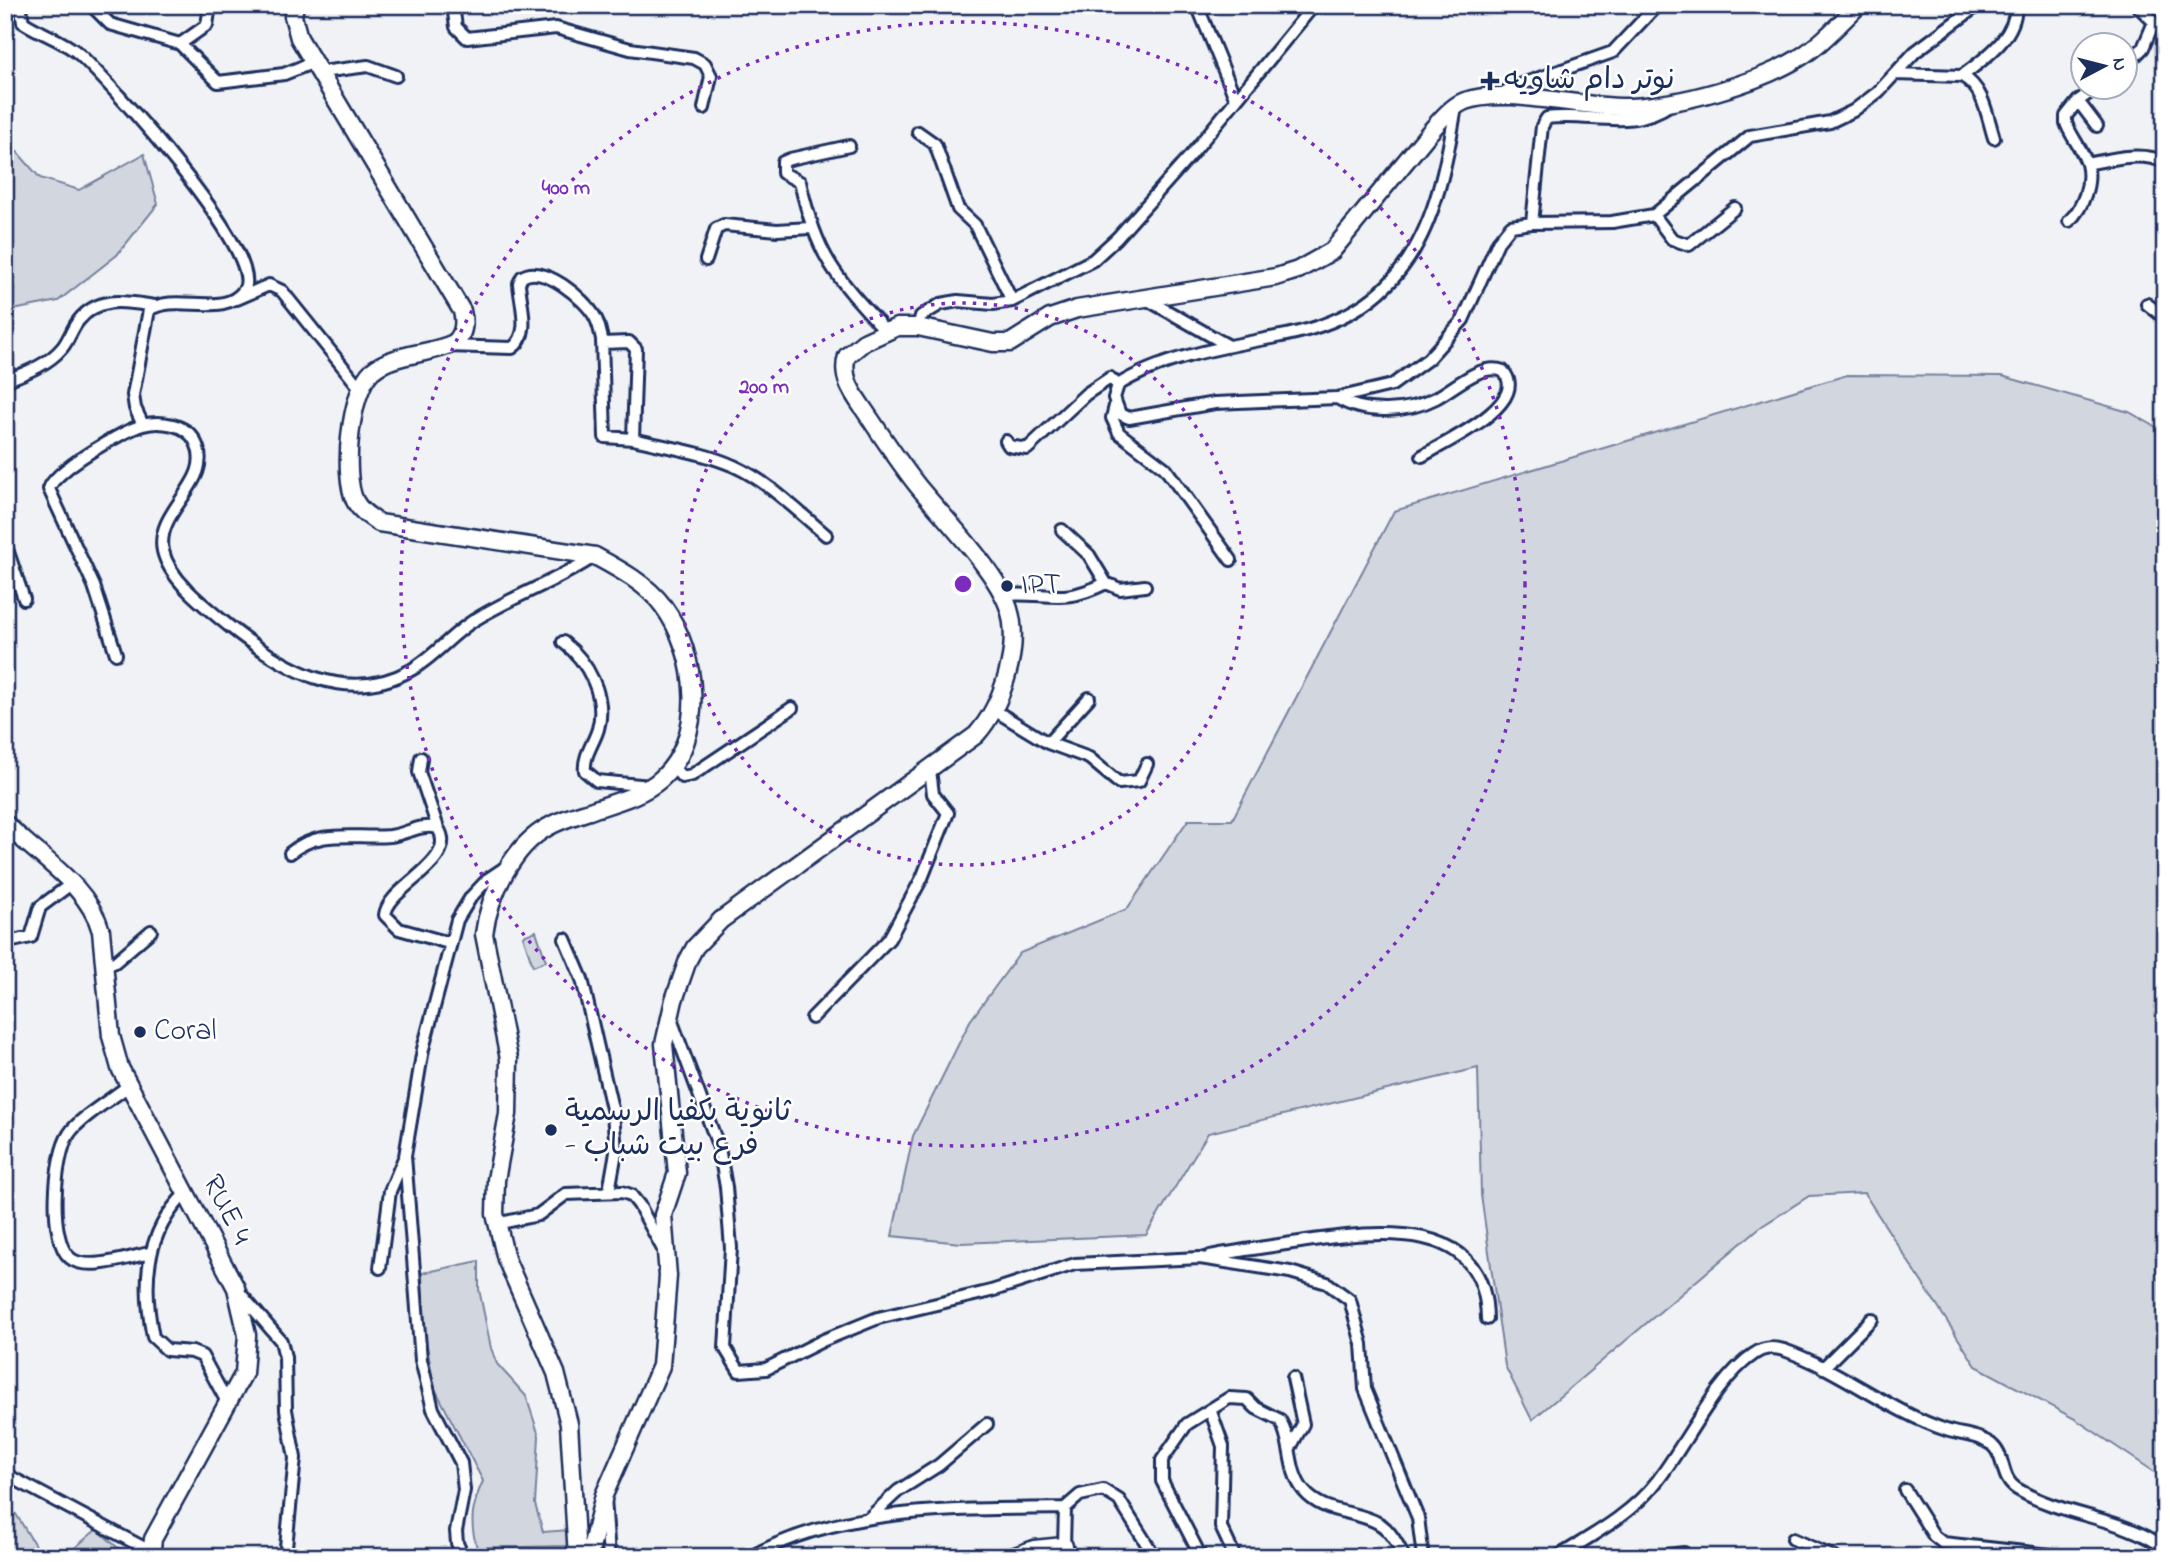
<svg xmlns="http://www.w3.org/2000/svg" width="2170" height="1562" font-family="'Indie Flower','Playpen Sans Arabic',sans-serif">
	<style>
		.green { fill: #d2d6df; stroke: #76829e; stroke-width: 2 }
		.lines { fill: none; stroke-linecap: round; stroke-linejoin: round }
		.street-casing { stroke: #1b2f5e; stroke-width: 16 }
		.secondary-casing { stroke: #1b2f5e; stroke-width: 21 }
		.street { stroke: #fff; stroke-width: 10 }
		.secondary { stroke: #fff; stroke-width: 16 }
		.ring { fill: none; stroke: #7b2cbf; stroke-width: 3.5; stroke-dasharray: 3.5 7 }
		.poi-dot { fill: #1b2f5e; stroke: #fff; stroke-width: 2.5 }
		.labels { text-anchor: middle; dominant-baseline: central; stroke-width: 5; stroke-linejoin: round; paint-order: stroke }
		.poi-label { font-size: 30px; fill: #1b2f5e; stroke: #fff; text-anchor: start }
		.street-label { font-size: 30px; fill: #1b2f5e; stroke: #fff }
		.centre { fill: #7b2cbf; stroke: #fff; stroke-width: 3.5 }
		.ring-label { font-size: 21px; text-anchor: middle; font-weight: bold; fill: #7b2cbf; stroke: #fff; stroke-width: 5; stroke-linejoin: round; paint-order: stroke }
	</style>
	<rect width="100%" height="100%" fill="#f1f2f5"/>
	<filter id="ink" filterUnits="userSpaceOnUse"><feTurbulence type="fractalNoise" baseFrequency=".0143" numOctaves="2"/><feDisplacementMap in="SourceGraphic" scale="14" xChannelSelector="R" yChannelSelector="G"/><feConvolveMatrix kernelMatrix="1 2 1 2 8 2 1 2 1" color-interpolation-filters="sRGB"/></filter>
	<g filter="url(#ink)">
		<!-- green -->
		<path class="green" d="M 5,138 L 40,178 L 79,190 L 144,154 L 158,204 L 117,255 L 58,301 L 13,310 L 5,218 Z
			M 1847,375 L 2002,376 L 2129,412 L 2165,432 L 2165,1479 L 2075,1419 L 1976,1366 L 1864,1193 L 1809,1196 L 1759,1228 L 1532,1420 L 1505,1366 L 1481,1195 L 1478,1068 L 1208,1133 L 1146,1235 L 961,1243 L 892,1236 L 913,1136 L 970,1021 L 1020,953 L 1127,909 L 1188,820 L 1232,820 L 1394,511 Z
			M 536,931 L 546,961 L 533,966 L 523,936 Z
			M 479,1261 L 479,1289 L 491,1348 L 497,1364 L 526,1396 L 539,1436 L 535,1504 L 543,1532 L 569,1530 L 567,1546 L 477,1548 C 469,1523 472,1505 483,1481 L 434,1387 L 424,1328 L 422,1273 Z
			M 5,1503 L 16,1514 L 42,1557 L 5,1557 Z
			M 97,1529 L 128,1557 L 64,1557 Z"/>
		<g class="lines">
			<!-- street casing -->
			<g class="street-casing">
				<path id="street" d="M 20,5 L 23,22 C 41,34 63,40 79,54 C 108,81 268,255 244,290 C 224,319 176,292 149,310 L 133,395 L 135,408 L 143,425
					M 91,5 L 110,24 L 180,44 L 218,82 L 284,74 L 314,62
					M 453,5 L 456,27 L 467,38 L 556,28 L 630,49 L 694,58 L 705,64 L 711,76 L 704,108
					M 1197,5 L 1236,100
					M 2137,5 L 2165,33
					M 180,44 L 207,25 L 209,12 L 204,5
					M 2124,67 L 2143,48 L 2154,22
					M 321,72 L 368,66 L 396,76
					M 1895,74 L 1962,76 C 1984,88 1987,116 1994,138
					M 1962,76 C 1985,58 2016,38 2016,5
					M 2096,88 L 2078,101 L 2097,126
					M 1499,95 L 1514,87 L 1613,52 L 1657,5
					M 1456,106 C 1437,226 1410,314 1276,337 C 1224,347 1163,357 1118,385 L 1114,398 L 1120,414 L 1129,418 L 1215,403 L 1337,398 L 1392,385 L 1428,359 L 1463,320 L 1498,242 L 1511,226 L 1532,223 L 1612,222 L 1654,215 L 1750,136 L 1830,122 L 1853,111 L 1878,92 L 1915,52 L 1978,5
					M 918,132 L 935,144 L 958,209 L 975,225 L 1012,301
					M 849,146 L 790,159 L 783,162 L 783,173 L 800,182 C 817,257 835,276 885,330
					M 2087,164 C 2112,159 2140,151 2165,162
					M 1654,215 L 1672,239 L 1689,245 L 1735,208
					M 2069,221 C 2083,208 2092,183 2087,164 C 2083,150 2071,137 2066,123 L 2066,116 L 2078,101
					M 1532,223 L 1542,126 L 1547,118 C 1591,112 1631,132 1671,104
					M 706,260 L 716,229 L 724,225 L 777,230 L 810,228
					M 237,299 L 269,285 L 282,291 L 360,388
					M 1146,299 L 1229,346
					M 2147,304 L 2165,318
					M 918,327 L 921,316 L 941,304 L 958,301 L 993,304 L 1012,301 L 1093,260 L 1117,238 L 1190,156 L 1314,5
					M 447,346 L 512,348 C 532,335 520,303 519,283 L 522,277 C 543,263 585,299 595,317 C 599,324 600,331 602,339 L 605,437 L 633,439 L 636,349 L 629,342 L 602,343
					M 5,381 C 25,373 48,365 62,348 C 69,340 72,328 79,320 C 100,295 126,302 155,306
					M 1337,398 C 1365,415 1407,413 1436,398 C 1455,388 1481,362 1503,371 C 1532,403 1444,443 1422,456
					M 1115,406 L 1112,418 L 1119,433 L 1165,468 L 1231,560
					M 633,439 C 666,447 702,452 734,466 C 769,482 796,510 826,535
					M 1006,441 L 1009,446 L 1027,449 L 1086,394 L 1110,378 L 1118,385
					M 1062,530 L 1089,555 L 1106,583
					M 5,543 L 24,599
					M 1003,595 C 1048,591 1060,606 1106,583 L 1120,589 L 1145,586
					M 563,642 C 588,661 607,697 598,729 C 594,743 583,756 585,771 L 597,781 L 651,786
					M 116,654 L 94,586 L 49,489 C 53,471 124,430 143,425 C 160,420 186,424 195,441 C 217,482 154,509 163,551 C 170,581 206,607 229,626 C 282,668 345,707 411,670 C 434,657 451,635 473,621 C 512,596 556,582 595,556
					M 994,710 L 1048,743 L 1089,758 L 1119,783 L 1139,781 L 1147,764
					M 1048,743 L 1089,698
					M 421,758 L 419,772 L 438,828
					M 673,767 L 682,777 L 692,775 L 792,708
					M 290,853 C 320,828 355,839 390,836 C 407,834 421,823 438,828 C 460,862 388,886 385,915 L 399,929 L 449,943
					M 565,939 L 582,979 L 613,1113 L 616,1152 L 609,1191
					M 8,942 L 31,937 L 40,907 L 71,884
					M 104,966 L 115,962 L 151,931
					M 812,1018 L 889,939 L 922,878 L 948,813 L 933,794 L 930,770
					M 671,1019 L 719,1148 L 726,1187 L 731,1248 L 725,1348 L 739,1371 L 766,1369 L 824,1340 L 878,1318 L 991,1291 L 1075,1264 L 1200,1258 L 1290,1272 L 1327,1283 L 1350,1300 L 1362,1344 L 1365,1389 L 1418,1518 L 1423,1557
					M 128,1086 C 112,1099 79,1118 69,1134 C 54,1156 48,1240 70,1258 C 86,1272 131,1257 149,1253
					M 186,1193 C 145,1233 142,1283 153,1337 L 167,1350 L 192,1352 L 202,1356 L 227,1402
					M 496,1224 L 538,1215 L 566,1194 L 622,1192 L 631,1195 L 639,1205 L 665,1253
					M 1210,1256 C 1242,1250 1274,1246 1306,1241 C 1376,1231 1486,1216 1487,1319
					M 380,1268 L 390,1191 L 404,1158
					M 240,1293 L 281,1341 L 285,1357 L 286,1410 L 295,1458 L 285,1557
					M 1823,1368 L 1872,1319
					M 1211,1412 L 1223,1446 L 1221,1527 L 1235,1557
					M 1290,1448 L 1303,1424 L 1293,1378
					M 5,1474 L 150,1551
					M 1905,1490 L 1934,1536 L 1943,1543 L 2070,1557
					M 605,1497 L 609,1557
					M 869,1518 L 898,1491 L 939,1465 L 987,1424
					M 1793,1539 L 1834,1557
					M 1064,1546 L 1065,1508 L 1080,1495 L 1103,1490 L 1119,1500 L 1155,1557
					M 463,1557 L 457,1543 L 456,1531 L 464,1490 L 461,1463 L 433,1409 L 421,1360 L 405,1156 L 423,1049 L 457,920 L 471,897 L 488,879 L 506,867
					M 750,1557 C 845,1505 960,1510 1065,1508
					M 1201,1557 L 1162,1481 L 1162,1460 L 1187,1424 L 1229,1398 L 1247,1399 L 1256,1408 L 1280,1420 C 1293,1442 1287,1471 1304,1491 C 1323,1514 1355,1510 1378,1523 C 1390,1529 1398,1545 1404,1557
					M 1557,1557 C 1593,1535 1632,1514 1658,1480 C 1686,1444 1716,1379 1754,1354 C 1764,1347 1773,1347 1784,1350 C 1841,1370 1889,1411 1946,1430 C 1961,1435 1979,1435 1992,1445 C 2006,1457 2000,1479 2017,1489 C 2063,1517 2121,1516 2165,1548
					M 1648,1557 L 1684,1553"/>
			</g>
			<!-- secondary casing -->
			<g class="secondary-casing">
				<path id="secondary" d="M 295,5 L 293,16 L 299,38 L 462,311 C 465,323 464,335 454,343 C 429,355 393,353 372,371 C 350,391 342,475 355,501 C 360,511 370,517 379,523 L 595,556 C 619,569 647,584 663,606 C 698,653 707,738 661,779 C 644,794 620,801 598,808 C 582,814 563,818 548,827 C 513,846 489,895 484,934 L 509,1059 L 508,1114 L 496,1180 L 495,1214 L 506,1259 L 556,1373 L 569,1424 L 577,1557
					M 5,823 C 37,856 88,884 101,931 L 111,1036 L 120,1068 L 236,1288 L 247,1335 L 244,1373 L 153,1539 L 151,1557
					M 589,1557 L 604,1495 L 661,1366 L 668,1276 L 663,1215 L 677,1173 L 664,1044 L 674,1000 L 688,960 L 695,947 L 721,920 L 976,735 C 1002,706 1021,648 1009,609 C 997,571 942,516 917,485 C 899,462 883,438 867,414 C 855,396 840,379 847,356 L 864,342 L 897,327 L 918,327 L 993,343 L 1010,343 L 1050,318 L 1077,309 L 1276,277 L 1298,270 L 1332,251 L 1429,133 C 1439,122 1450,107 1465,101 C 1506,86 1584,109 1630,107 C 1680,105 1756,84 1799,58 C 1822,44 1840,23 1859,5
					M 1012,1557 L 1034,1549 L 1064,1546 L 1065,1557"/>
			</g>
			<!-- street -->
			<use href="#street" class="street"/>
			<!-- secondary -->
			<use href="#secondary" class="secondary"/>
		</g>
	</g>
	<!-- distance rings -->
	<g class="ring">
		<circle cx="963" cy="584" r="281"/>
		<circle cx="963" cy="584" r="562"/>
	</g>
	<!-- markers -->
	<g class="poi-dot">
		<path d="M1486.5 70.5h7v7h7v7h-7v7h-7v-7h-7v-7h7z"/>
		<circle cx="1007" cy="586" r="7"/>
		<circle cx="140" cy="1032" r="7"/>
		<circle cx="551" cy="1130" r="7"/>
	</g>
	<g class="labels">
		<!-- poi labels -->
		<g class="poi-label">
			<text x="1504" y="81">نوتر دام شاويه</text>
			<text x="1021" y="586">IPT</text>
			<text x="154" y="1032">Coral</text>
			<text x="565" y="1113">ثانوية بكفيا الرسمية<tspan x="565" dy="34">- فرع بيت شباب</tspan></text>
		</g>
		<!-- street labels -->
		<g class="street-label">
			<text transform="translate(226 1210) rotate(63)">RUE 4</text>
		</g>
	</g>
	<circle cx="963" cy="584" r="10" class="centre"/>
	<g class="ring-label">
		<text x="566" y="194">400 m</text>
		<text x="764" y="393">200 m</text>
	</g>
	<!-- margin -->
	<rect width="2170" height="1562" fill="none" stroke="#fff" stroke-width="28"/>
	<rect x="14" y="14" width="2142" height="1534" fill="none" stroke="#1b2f5e" stroke-width="2.5" filter="url(#ink)"/>
	<!-- north arrow -->
	<g transform="translate(2104 66) rotate(83)"><circle r="33" fill="#ffffff" stroke="#a4acbf" stroke-width="2"/>
	<path d="M0-5L12 26L0 18L-12 26Z" fill="#1b2f5e"/>
	<text y="-10" font-size="19" font-weight="bold" text-anchor="middle" fill="#1b2f5e">N</text>
	</g>
</svg>
